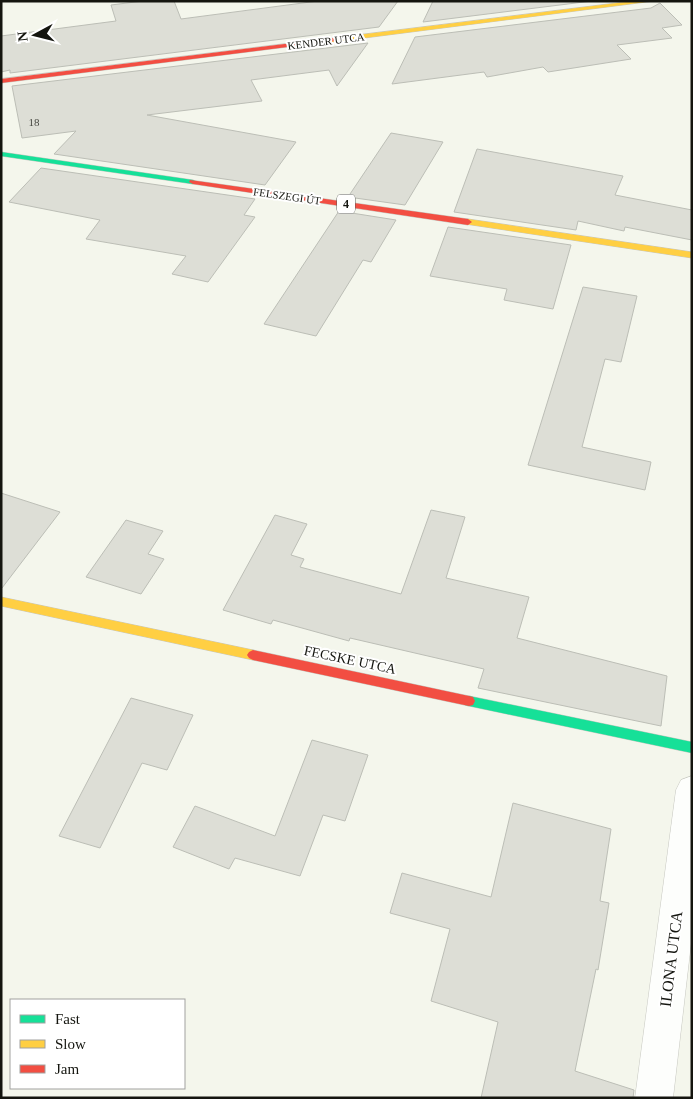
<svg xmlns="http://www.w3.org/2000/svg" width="693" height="1099" font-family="'Times New Roman',serif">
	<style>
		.building { fill: #ddded6; stroke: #bcbeb6 }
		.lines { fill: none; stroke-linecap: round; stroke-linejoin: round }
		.street-casing { stroke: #c6c7c0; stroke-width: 1 }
		.fast-casing { stroke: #c6c7c0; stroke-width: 1 }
		.slow-casing { stroke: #c6c7c0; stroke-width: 1 }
		.jam-casing { stroke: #c6c7c0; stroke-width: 1 }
		.street { fill: #fdfefc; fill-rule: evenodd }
		.fast { fill: #16e098; fill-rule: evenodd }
		.slow { fill: #ffcf43; fill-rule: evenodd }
		.jam { fill: #f24e42; fill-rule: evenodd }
		.labels { text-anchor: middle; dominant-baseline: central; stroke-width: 4; stroke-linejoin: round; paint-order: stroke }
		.far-street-label { font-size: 11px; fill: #14150f; stroke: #fff }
		.number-label { font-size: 11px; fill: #474842 }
		.shield { fill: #fff; stroke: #5a5b57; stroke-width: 1 }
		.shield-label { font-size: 12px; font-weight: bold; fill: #14150f }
		.street-label { font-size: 14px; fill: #14150f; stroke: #fff }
		.near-street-label { font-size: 16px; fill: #14150f; stroke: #fff }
	</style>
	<rect width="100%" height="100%" fill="#f4f6ec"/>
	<!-- building -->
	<path class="building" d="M 143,1 L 174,1 L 181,19 L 318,1 L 398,1 L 379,27 L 10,73 L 10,70 L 1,72 L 1,36 L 116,21 L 111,5 Z
		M 433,1 L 592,1 L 423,22 Z
		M 660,3 L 682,25 L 662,28 L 672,38 L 617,45 L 631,59 L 548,72 L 543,67 L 487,77 L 484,72 L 392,84 L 415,37 L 651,8 Z
		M 368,43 L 337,86 L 329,70 L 251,80 L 262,101 L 147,115 L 296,142 L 265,185 L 54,154 L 76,131 L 22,138 L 12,86 Z
		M 391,133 L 443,142 L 405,205 L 348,197 Z
		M 477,149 L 623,176 L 615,195 L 692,210 L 692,240 L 625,227 L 624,231 L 578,221 L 576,230 L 454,212 Z
		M 41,168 L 255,199 L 244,215 L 255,217 L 208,282 L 172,274 L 186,256 L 86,239 L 100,220 L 9,202 Z
		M 339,211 L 396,220 L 371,262 L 363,260 L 316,336 L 264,324 Z
		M 448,227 L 571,245 L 553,309 L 504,300 L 507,289 L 430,276 Z
		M 583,287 L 637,296 L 621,362 L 605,359 L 582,447 L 651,462 L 645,490 L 528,465 Z
		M 1,493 L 60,512 L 2,588 L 1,588 Z
		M 431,510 L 465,517 L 446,578 L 529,597 L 517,638 L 667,676 L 661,726 L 478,688 L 484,669 L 350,638 L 349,641 L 273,620 L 271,624 L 223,610 L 275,515 L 307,524 L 291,555 L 304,559 L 300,567 L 401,594 Z
		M 126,520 L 163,531 L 148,554 L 164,559 L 141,594 L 86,577 Z
		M 131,698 L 193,715 L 167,770 L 142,763 L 100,848 L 59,836 Z
		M 312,740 L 368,755 L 345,821 L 323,815 L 300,876 L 235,858 L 229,869 L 173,847 L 195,806 L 275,836 Z
		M 513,803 L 611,829 L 600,901 L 609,903 L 598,970 L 596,969 L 575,1071 L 634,1090 L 633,1098 L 481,1098 L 498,1022 L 431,1001 L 450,929 L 390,913 L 402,873 L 491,897 Z"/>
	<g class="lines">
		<!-- street casing -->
		<g class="street-casing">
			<path id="street" d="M 692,776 L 692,935 L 673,1098 L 635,1098 L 676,790 L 681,780 Z"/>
		</g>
		<!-- fast casing -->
		<g class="fast-casing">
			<path id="fast" d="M 1,152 L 193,180 L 197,182 L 193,184 L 1,156 Z
				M 469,696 L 692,742 L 692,753 L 469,706 L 465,705 L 463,701 L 465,697 Z"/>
		</g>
		<!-- slow casing -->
		<g class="slow-casing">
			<path id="slow" d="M 633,1 L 654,1 L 333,42 L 329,40 L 333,38 Z
				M 468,219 L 692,252 L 692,258 L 465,224 L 465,220 Z
				M 1,597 L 253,650 L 257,652 L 259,655 L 257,658 L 253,660 L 1,606 Z"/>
		</g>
		<!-- jam casing -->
		<g class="jam-casing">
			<path id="jam" d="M 333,38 L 335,39 L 335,41 L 1,83 L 1,79 Z
				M 190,180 L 468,219 L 472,222 L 468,225 L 193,184 L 189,182 Z
				M 253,650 L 469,696 L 473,697 L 475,701 L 473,705 L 469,706 L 253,660 L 249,658 L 247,655 L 249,652 Z"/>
		</g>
		<!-- street -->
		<use href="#street" class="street"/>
		<!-- fast -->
		<use href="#fast" class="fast"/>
		<!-- slow -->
		<use href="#slow" class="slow"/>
		<!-- jam -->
		<use href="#jam" class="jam"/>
	</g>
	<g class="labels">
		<!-- far-street labels -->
		<g class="far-street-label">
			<text transform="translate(326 41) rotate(-7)">KENDER UTCA</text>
			<text transform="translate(287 196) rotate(8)">FELSZEGI ÚT</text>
		</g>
		<!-- number labels -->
		<g class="number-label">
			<text x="34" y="122">18</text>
		</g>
		<!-- shield labels -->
		<rect class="shield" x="337" y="194.5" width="18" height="19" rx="4"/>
		<g class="shield-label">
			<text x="346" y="204">4</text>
		</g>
		<!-- street labels -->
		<g class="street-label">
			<text transform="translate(350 660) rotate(12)">FECSKE UTCA</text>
		</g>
		<!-- near-street labels -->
		<g class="near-street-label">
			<text transform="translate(671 959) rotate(-83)">ILONA UTCA</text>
		</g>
	</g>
	<!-- border -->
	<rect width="693" height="1099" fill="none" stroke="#14150f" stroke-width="5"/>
	<!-- legend -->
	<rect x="10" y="999" width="175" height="90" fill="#ffffff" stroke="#a1a19f"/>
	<rect x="20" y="1015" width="25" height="8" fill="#16e098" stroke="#a1a19f"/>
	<text x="55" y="1024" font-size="15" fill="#14150f">Fast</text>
	<rect x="20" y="1040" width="25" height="8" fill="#ffcf43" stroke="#a1a19f"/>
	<text x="55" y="1049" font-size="15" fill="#14150f">Slow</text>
	<rect x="20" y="1065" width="25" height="8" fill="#f24e42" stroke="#a1a19f"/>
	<text x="55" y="1074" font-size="15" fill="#14150f">Jam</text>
	<!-- north arrow -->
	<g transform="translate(35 35) rotate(263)" stroke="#ffffff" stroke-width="4" paint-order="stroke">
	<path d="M0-4L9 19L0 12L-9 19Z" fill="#14150f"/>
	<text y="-8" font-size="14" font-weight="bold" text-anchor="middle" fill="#14150f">N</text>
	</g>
</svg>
